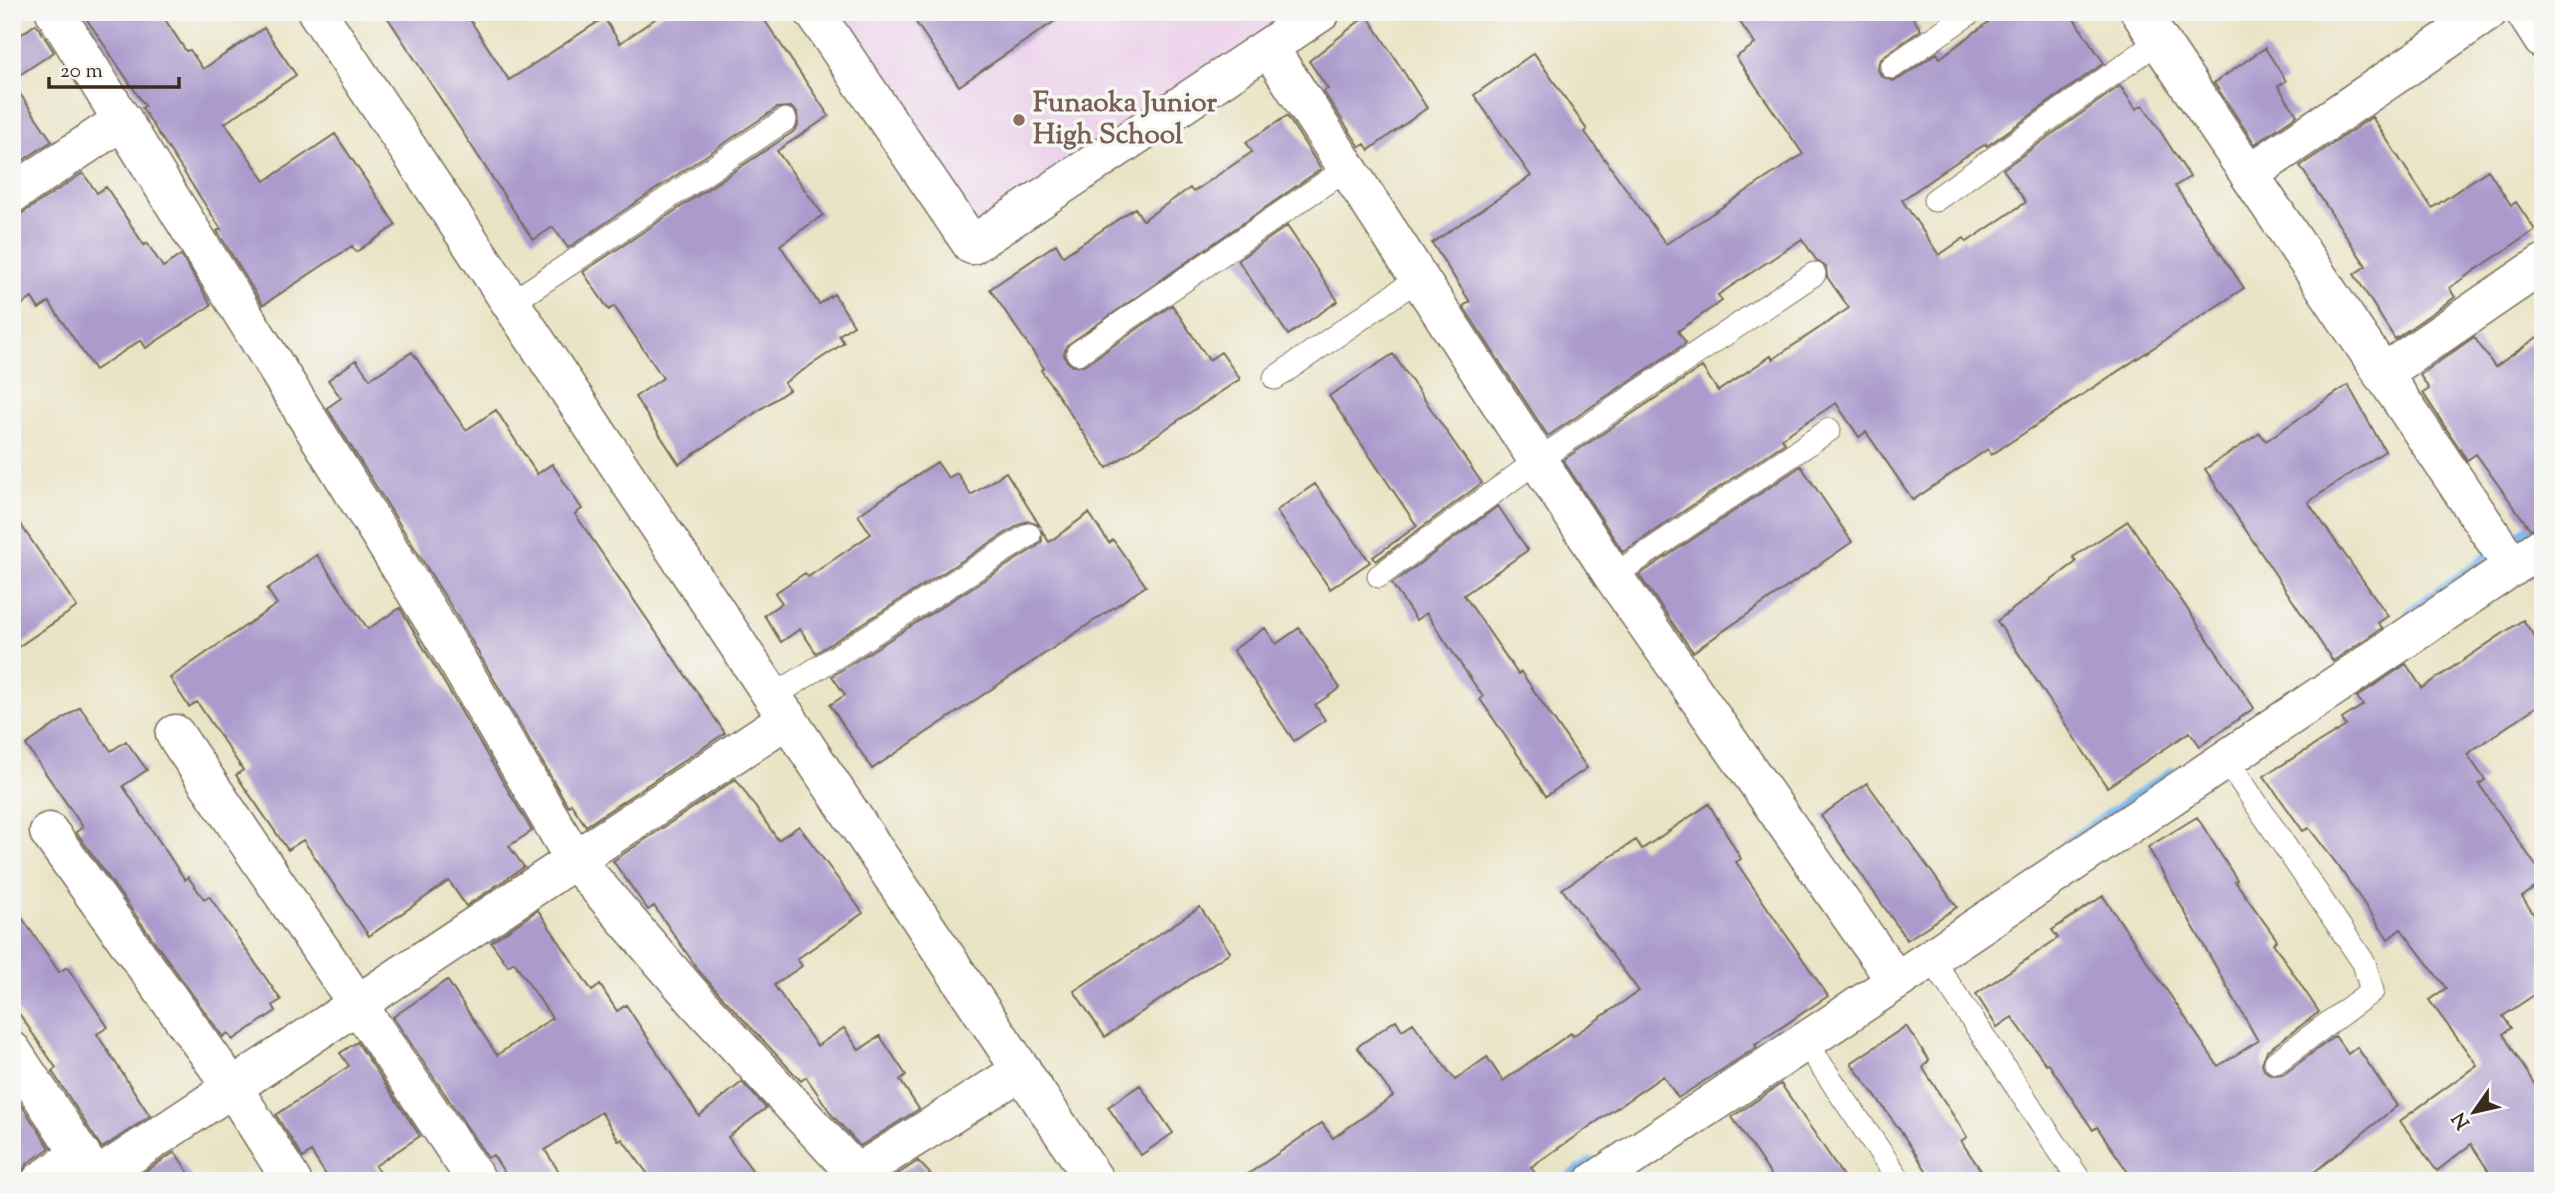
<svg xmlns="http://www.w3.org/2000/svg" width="2555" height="1193" font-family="'Sorts Mill Goudy',serif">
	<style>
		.built { fill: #ecd1eb }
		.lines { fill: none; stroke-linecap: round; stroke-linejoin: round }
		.stream { stroke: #7eb9f0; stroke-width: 12 }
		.building { fill: #ab9bcd }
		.service-casing { stroke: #786b59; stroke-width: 25 }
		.minor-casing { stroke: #786b59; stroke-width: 41 }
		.tertiary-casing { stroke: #786b59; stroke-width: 41 }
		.service { stroke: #fff; stroke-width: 23 }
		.minor { stroke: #fff; stroke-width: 38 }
		.tertiary { stroke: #fff; stroke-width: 38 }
		.education-dot { fill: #8d6e63; stroke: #f6f6f2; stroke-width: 2.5 }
		.labels { text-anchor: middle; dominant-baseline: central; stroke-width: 7; stroke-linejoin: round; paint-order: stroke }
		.education-label { font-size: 28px; font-weight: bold; fill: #785e54; stroke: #f6f6f2; text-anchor: start }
	</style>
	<rect width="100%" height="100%" fill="#f6f6f2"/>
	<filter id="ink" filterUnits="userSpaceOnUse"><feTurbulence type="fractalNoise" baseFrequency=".0143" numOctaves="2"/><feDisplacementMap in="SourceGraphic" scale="14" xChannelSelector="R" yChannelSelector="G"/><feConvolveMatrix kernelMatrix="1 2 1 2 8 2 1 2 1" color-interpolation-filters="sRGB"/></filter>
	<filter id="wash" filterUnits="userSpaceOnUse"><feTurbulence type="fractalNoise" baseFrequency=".00686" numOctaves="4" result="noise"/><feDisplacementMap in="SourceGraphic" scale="28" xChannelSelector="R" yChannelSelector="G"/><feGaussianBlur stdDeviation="1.57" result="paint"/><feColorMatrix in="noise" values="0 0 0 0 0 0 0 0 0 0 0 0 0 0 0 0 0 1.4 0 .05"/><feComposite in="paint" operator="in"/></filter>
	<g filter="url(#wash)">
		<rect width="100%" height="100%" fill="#eae4c6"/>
		<!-- built -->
		<path class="built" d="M 831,12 L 1296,12 L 975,227 Z"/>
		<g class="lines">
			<!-- stream -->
			<path class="stream" d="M 2411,612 L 2542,520
				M 2068,843 L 2172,773
				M 1566,1181 L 1592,1163"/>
		</g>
		<g id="blocks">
			<!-- building -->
			<path class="building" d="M 82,12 L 160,12 L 186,51 L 190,50 L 203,69 L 264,28 L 296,75 L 225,123 L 265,181 L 335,134 L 396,225 L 356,252 L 352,246 L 263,305 L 217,231 L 221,229 L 142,108 L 145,106 Z
				M 384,12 L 465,12 L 509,80 L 604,18 L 620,43 L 665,12 L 759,12 L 829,116 L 777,151 L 823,215 L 780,245 L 819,304 L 834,294 L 854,325 L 839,335 L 844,343 L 784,383 L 789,390 L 679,464 L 635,397 L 663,378 L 614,306 L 609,310 L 583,272 L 793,132 L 798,126 L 797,113 L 791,107 L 777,108 L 568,248 L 553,227 L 533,240 Z
				M 909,12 L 1068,12 L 959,86 Z
				M 1733,12 L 1909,12 L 1921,30 L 1884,56 L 1879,62 L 1878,69 L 1881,76 L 1893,81 L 1900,78 L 1937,53 L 1940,58 L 2002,12 L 2069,12 L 2104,63 L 1987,146 L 1986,144 L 1955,163 L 1902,200 L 1939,255 L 1964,238 L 1967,242 L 2026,202 L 2003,169 L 2120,86 L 2136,109 L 2143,105 L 2190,177 L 2175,186 L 2244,288 L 1991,455 L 1988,449 L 1913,500 L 1866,432 L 1859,437 L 1836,403 L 1782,438 L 1785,443 L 1623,552 L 1563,460 L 1702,367 L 1718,391 L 1771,356 L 1773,359 L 1849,308 L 1827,277 L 1826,267 L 1817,261 L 1802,239 L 1718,295 L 1722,301 L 1678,331 L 1686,343 L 1548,436 L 1463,306 L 1470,302 L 1432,243 L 1531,176 L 1474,95 L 1534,53 L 1587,130 L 1585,132 L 1666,244 L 1803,154 L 1736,57 L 1755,44 Z
				M 1367,15 L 1427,108 L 1369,150 L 1365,144 L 1360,147 L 1323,91 L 1328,89 L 1309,61 Z
				M 36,24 L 54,52 L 12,80 L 12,41 Z
				M 2265,48 L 2286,81 L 2278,86 L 2297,115 L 2255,144 L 2214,83 Z
				M 12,82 L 52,141 L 22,161 L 12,147 Z
				M 1287,116 L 1321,169 L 1066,346 L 1064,355 L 1067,361 L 1073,366 L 1085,365 L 1172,305 L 1209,360 L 1221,352 L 1240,379 L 1107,468 L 1041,370 L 1044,368 L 990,289 L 1056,244 L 1063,256 L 1135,208 L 1143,220 L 1190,188 L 1193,192 L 1252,152 L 1246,142 Z
				M 2372,117 L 2432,208 L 2488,170 L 2511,205 L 2516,202 L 2535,230 L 2449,288 L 2455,297 L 2395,339 L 2354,274 L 2366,266 L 2300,166 Z
				M 83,173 L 97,193 L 106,187 L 144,245 L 147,243 L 163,267 L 181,255 L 211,305 L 146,348 L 141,340 L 95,370 L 49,302 L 39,309 L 32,298 L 12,311 L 12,220 Z
				M 1287,226 L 1338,301 L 1288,335 L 1238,260 Z
				M 2543,333 L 2543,524 L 2530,529 L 2476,454 L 2467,460 L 2423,393 L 2429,389 L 2420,375 L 2474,337 L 2495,367 Z
				M 412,352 L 466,430 L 496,410 L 537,474 L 552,464 L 582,509 L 575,514 L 725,733 L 586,826 L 571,804 L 568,806 L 454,611 L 327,408 L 341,398 L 328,380 L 356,360 L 370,379 Z
				M 1393,354 L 1482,483 L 1376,561 L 1373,557 L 1417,526 L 1329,396 Z
				M 2348,385 L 2385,451 L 2308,502 L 2388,616 L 2378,623 L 2382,628 L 2333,661 L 2205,469 L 2260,433 L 2266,441 Z
				M 937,462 L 948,478 L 957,473 L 971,495 L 1006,472 L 1040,526 L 1029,521 L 1022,523 L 816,653 L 800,629 L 781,642 L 764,615 L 782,603 L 775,593 L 805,573 L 808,577 L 871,534 L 858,515 Z
				M 1801,466 L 1852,542 L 1693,652 L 1639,575 Z
				M 1315,484 L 1370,562 L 1330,589 L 1276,511 Z
				M 1498,506 L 1528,550 L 1464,595 L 1518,674 L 1521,672 L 1587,768 L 1546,796 L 1480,699 L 1483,697 L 1426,613 L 1416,620 L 1392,584 Z
				M 12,512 L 77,607 L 12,651 Z
				M 1089,513 L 1109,543 L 1113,540 L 1146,586 L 872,769 L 830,705 L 845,695 L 832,676 L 1036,547 L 1042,541 L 1041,529 L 1049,542 Z
				M 2128,521 L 2254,708 L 2200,746 L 2190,732 L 2107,787 L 1997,621 L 2076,562 L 2073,557 Z
				M 317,555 L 368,629 L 400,608 L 532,831 L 509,846 L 524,867 L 466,906 L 449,881 L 369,936 L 303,840 L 288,850 L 236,775 L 243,770 L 197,702 L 189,707 L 170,678 L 277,604 L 267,589 Z
				M 2523,620 L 2543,649 L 2543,702 L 2467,754 L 2485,780 L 2479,784 L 2543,876 L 2543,882 L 2522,897 L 2543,928 L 2543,989 L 2503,1016 L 2511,1028 L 2503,1034 L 2543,1098 L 2543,1181 L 2495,1181 L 2471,1144 L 2437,1171 L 2400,1121 L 2477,1065 L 2429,1000 L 2446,988 L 2401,929 L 2388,939 L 2339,867 L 2309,828 L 2303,831 L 2264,776 L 2346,726 L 2342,719 L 2363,705 L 2357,697 L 2406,664 L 2422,688 Z
				M 1265,628 L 1276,644 L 1299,628 L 1340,688 L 1315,705 L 1325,720 L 1294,741 L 1233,650 Z
				M 80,707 L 111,751 L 126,741 L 147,770 L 123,786 L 185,880 L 188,877 L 204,899 L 209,896 L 281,1000 L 273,1005 L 276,1011 L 233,1040 L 228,1033 L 223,1037 L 76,832 L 83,827 L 26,745 Z
				M 736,779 L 778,840 L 799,826 L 863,913 L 797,959 L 802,966 L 774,985 L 817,1046 L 844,1028 L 859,1050 L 880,1036 L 906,1075 L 900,1080 L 919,1109 L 860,1146 L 832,1115 L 806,1077 L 801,1081 L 714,988 L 699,971 L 654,906 L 648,910 L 613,861 Z
				M 1867,783 L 1957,907 L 1907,940 L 1821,816 Z
				M 1709,804 L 1741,859 L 1736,862 L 1828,996 L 1755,1045 L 1757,1047 L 1678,1098 L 1663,1076 L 1531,1167 L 1540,1181 L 1238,1181 L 1322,1123 L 1333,1138 L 1393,1096 L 1357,1047 L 1396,1020 L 1402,1030 L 1413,1023 L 1455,1080 L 1487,1057 L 1503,1081 L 1571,1033 L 1573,1036 L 1639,991 L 1562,889 L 1636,840 L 1642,849 Z
				M 2197,817 L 2237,880 L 2235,881 L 2277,940 L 2273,943 L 2319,1012 L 2267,1051 L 2262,1063 L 2264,1070 L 2271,1075 L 2284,1074 L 2335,1036 L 2348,1054 L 2357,1047 L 2397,1106 L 2303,1181 L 2134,1181 L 2097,1127 L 2093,1130 L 2048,1063 L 2046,1064 L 2012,1017 L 1997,1027 L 1976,994 L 2058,938 L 2052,930 L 2103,896 L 2218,1066 L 2258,1041 L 2148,847 Z
				M 12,903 L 59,972 L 67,967 L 108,1027 L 97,1034 L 150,1116 L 102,1148 L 52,1071 L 56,1068 L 12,1003 Z
				M 1200,907 L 1230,952 L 1105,1037 L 1074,991 Z
				M 538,910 L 592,991 L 600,985 L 617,1011 L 626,1005 L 699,1116 L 742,1082 L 766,1108 L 728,1137 L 760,1181 L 653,1181 L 622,1139 L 619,1141 L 601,1112 L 545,1150 L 565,1181 L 510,1181 L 493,1155 L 488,1158 L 393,1017 L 447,980 L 497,1055 L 552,1018 L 514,962 L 508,966 L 491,942 Z
				M 1906,1026 L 1929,1060 L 1923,1068 L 1967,1137 L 1961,1141 L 1988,1181 L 1933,1181 L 1900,1130 L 1851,1063 Z
				M 357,1042 L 420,1136 L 375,1166 L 385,1181 L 330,1181 L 311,1152 L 303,1158 L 276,1115 L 349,1066 L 340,1053 Z
				M 1781,1084 L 1832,1159 L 1846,1181 L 1775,1181 L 1732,1117 Z
				M 1140,1085 L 1173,1133 L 1141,1155 L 1108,1107 Z
				M 16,1097 L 50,1148 L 28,1163 L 22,1171 L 19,1181 L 12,1181 L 12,1100 Z
				M 175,1152 L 194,1181 L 131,1181 Z
				M 918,1161 L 937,1181 L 887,1181 Z"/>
		</g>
	</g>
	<g filter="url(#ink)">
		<use href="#blocks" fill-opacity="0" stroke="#786b59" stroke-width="2"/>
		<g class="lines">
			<!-- service casing -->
			<g class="service-casing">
				<path id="service" d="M 1892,67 L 1971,12
					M 1935,200 L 2159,41
					M 511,303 L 785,120
					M 1078,353 L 1347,168
					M 1275,378 L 1419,278
					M 1379,576 L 1538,460 L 1814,274
					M 1613,576 L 1829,430
					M 772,697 L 1029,535
					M 2226,759 L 2364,963 L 2372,991 L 2276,1062
					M 1931,958 L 2080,1181
					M 1804,1040 L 1900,1181"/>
			</g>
			<!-- minor casing -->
			<g class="minor-casing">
				<path id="minor" d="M 55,12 L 435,623 L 574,859 L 698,1003 L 863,1181
					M 814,12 L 972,245 L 1321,12
					M 2140,12 L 2513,567
					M 1269,48 L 1613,576 L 1896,981
					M 2249,174 L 2488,12
					M 12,194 L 123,120
					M 2382,374 L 2543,264
					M 175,734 L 477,1181
					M 49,832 L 233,1088 L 292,1181
					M 12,1051 L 98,1181
					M 96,1178 L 788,718
					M 41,1181 L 81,1154
					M 845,1181 L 1022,1070
					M 1595,1181 L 1931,958 L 2543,546"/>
			</g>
			<!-- tertiary casing -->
			<g class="tertiary-casing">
				<path id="tertiary" d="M 317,12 L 1095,1181
					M 2525,12 L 2543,40"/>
			</g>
			<!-- service -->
			<use href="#service" class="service"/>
			<!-- minor -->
			<use href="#minor" class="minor"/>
			<!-- tertiary -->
			<use href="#tertiary" class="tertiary"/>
		</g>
	</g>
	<!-- markers -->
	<circle class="education-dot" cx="1019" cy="120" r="7"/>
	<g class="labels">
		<!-- education labels -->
		<g class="education-label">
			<text x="1033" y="104">Funaoka Junior<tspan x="1033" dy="32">High School</tspan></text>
		</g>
	</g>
	<!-- margin -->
	<rect width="2555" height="1193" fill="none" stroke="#f6f6f2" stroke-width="42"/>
	<!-- north arrow -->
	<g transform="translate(2474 1112) rotate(236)" stroke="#f6f6f2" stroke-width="5" paint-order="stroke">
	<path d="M0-5L12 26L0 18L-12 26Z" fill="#3b2a1e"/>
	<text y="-10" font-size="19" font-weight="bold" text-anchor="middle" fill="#3b2a1e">N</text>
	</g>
	<!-- scale -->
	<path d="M49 77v10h130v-10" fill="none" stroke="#3b2a1e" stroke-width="3.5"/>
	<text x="60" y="77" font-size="21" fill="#3b2a1e" stroke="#f6f6f2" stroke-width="5" paint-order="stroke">20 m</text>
</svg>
